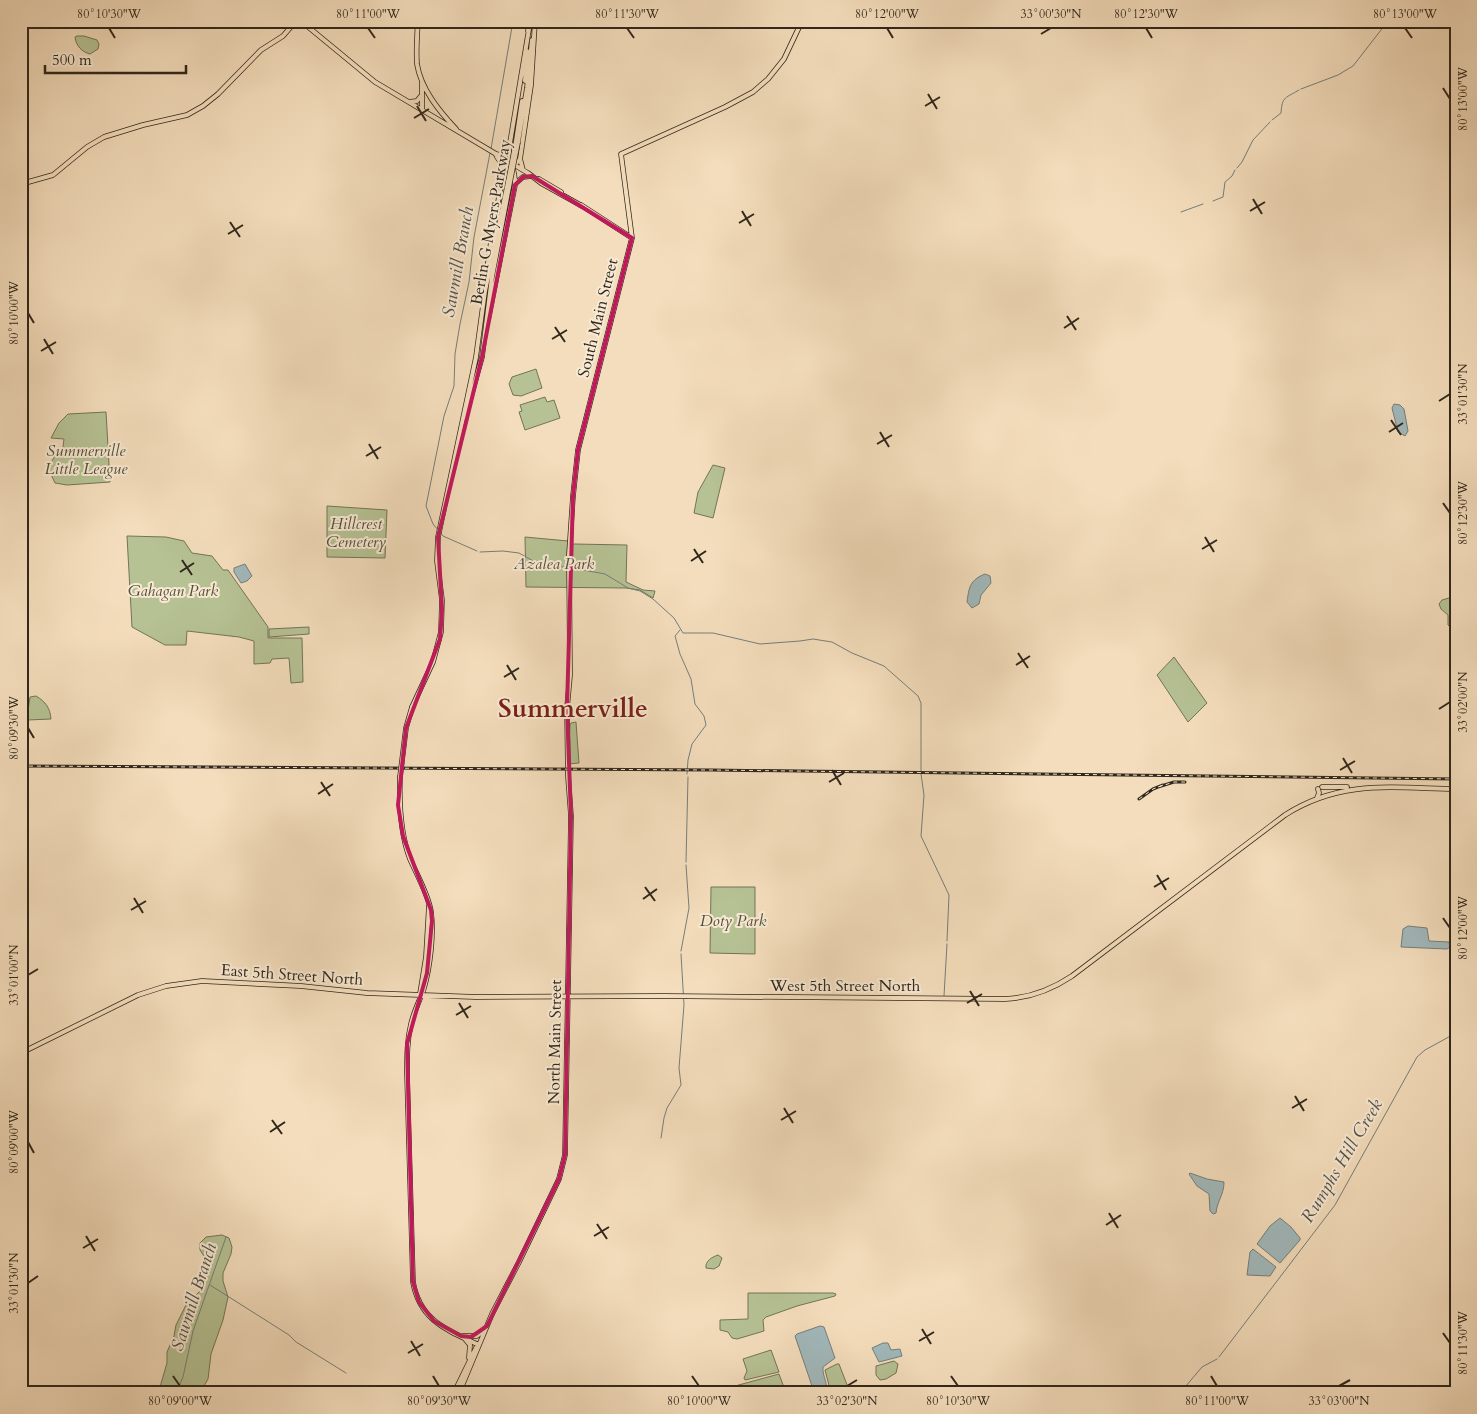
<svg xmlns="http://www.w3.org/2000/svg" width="1477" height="1414" font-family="Cardo,serif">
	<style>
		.green { fill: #b6c294; stroke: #737458 }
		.water { fill: #a1b9bc; stroke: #747f7c }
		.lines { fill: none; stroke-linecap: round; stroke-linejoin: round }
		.stream { stroke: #747f7c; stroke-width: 1 }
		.major-casing { stroke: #30271b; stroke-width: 5.5 }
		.major { stroke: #f4ddbc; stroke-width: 4 }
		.rail-casing { stroke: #30271b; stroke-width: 3 }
		.rail { stroke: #f8e9d3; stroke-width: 1; stroke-dasharray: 4; stroke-linecap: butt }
		.major-bridge-casing { stroke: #30271b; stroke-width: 5.5; stroke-linecap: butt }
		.major-bridge { stroke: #f4ddbc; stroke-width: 4 }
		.marked { fill: none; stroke: #c2185b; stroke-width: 4; stroke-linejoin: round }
		.ticks { fill: none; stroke: #30271b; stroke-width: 2 }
		.labels { text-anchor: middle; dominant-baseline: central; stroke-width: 4; stroke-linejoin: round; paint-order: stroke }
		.street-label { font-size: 16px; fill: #30271b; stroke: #f8e9d3 }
		.park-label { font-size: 16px; font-style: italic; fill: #524e39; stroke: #f8e9d3 }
		.water-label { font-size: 18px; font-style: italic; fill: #52534b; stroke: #f8e9d3 }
		.town-label { font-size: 26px; font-weight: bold; fill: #7a1f14; stroke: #f8e9d3 }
		.neatline { fill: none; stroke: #30271b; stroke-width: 2 }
		.ticks-label { font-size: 12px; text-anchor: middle; fill: #30271b }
	</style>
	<rect width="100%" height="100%" fill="#f4ddbc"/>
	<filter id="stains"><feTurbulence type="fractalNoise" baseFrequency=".004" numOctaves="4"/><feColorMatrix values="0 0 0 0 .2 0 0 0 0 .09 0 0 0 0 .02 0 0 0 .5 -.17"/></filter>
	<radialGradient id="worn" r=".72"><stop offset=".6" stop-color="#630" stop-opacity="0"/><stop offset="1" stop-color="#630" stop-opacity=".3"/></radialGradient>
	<!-- green -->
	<path class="green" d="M 77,36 L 84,36 L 97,40 L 99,44 L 98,49 L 90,54 C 82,52 76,46 75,37 Z
		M 536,369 L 542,388 L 521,396 L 513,395 L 509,384 L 512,377 Z
		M 545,397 L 547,402 L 554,400 L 560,418 L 525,430 L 519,412 L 522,411 L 520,405 Z
		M 106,412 L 110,482 L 67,485 L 55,483 L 48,468 L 57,452 L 62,454 L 64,439 L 51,438 L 59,423 L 68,414 Z
		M 713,465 L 725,468 L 713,518 L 694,513 L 698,492 Z
		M 327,506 L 387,510 L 385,558 L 327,557 Z
		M 127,536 L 166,537 L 184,541 L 192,553 L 212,556 L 223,570 L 228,570 L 268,627 L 268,638 L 302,638 L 303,682 L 291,683 L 289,658 L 272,659 L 270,663 L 254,664 L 254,641 L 239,637 L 187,631 L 186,645 L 165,645 L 132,627 Z
		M 525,537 L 568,541 L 569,545 L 574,544 L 627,545 L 626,582 L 643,590 L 655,591 L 653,598 L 640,590 L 626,588 L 526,587 Z
		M 1449,598 L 1456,603 L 1456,627 L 1451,628 L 1448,625 L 1448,615 L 1441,609 L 1439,604 L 1442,600 Z
		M 309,627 L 309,634 L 269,637 L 269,629 Z
		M 1174,657 L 1207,703 L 1188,722 L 1157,675 Z
		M 36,696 C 46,702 50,708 51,719 L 28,720 L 27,717 L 30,697 Z
		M 576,722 L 579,763 L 568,764 L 570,725 L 571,723 Z
		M 711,887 L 755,887 L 755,954 L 710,953 Z
		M 222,1235 L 229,1238 L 232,1247 L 231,1254 L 223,1273 L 223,1281 L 228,1297 L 223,1320 L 211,1354 L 208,1379 L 204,1386 L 204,1393 L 157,1393 L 160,1387 L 167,1363 L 167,1352 L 174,1336 L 176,1325 L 186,1305 L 201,1290 L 199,1275 L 205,1261 L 204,1256 L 200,1250 L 200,1243 L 206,1237 Z
		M 718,1255 L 722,1258 L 719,1266 L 714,1269 L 706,1268 C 705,1261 712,1257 718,1255 Z
		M 748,1293 L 833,1293 L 836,1294 L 835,1296 L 797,1306 L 766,1317 L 763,1320 L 764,1331 L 737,1339 L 732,1338 L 728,1332 L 720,1330 L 720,1320 L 748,1319 Z
		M 771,1350 L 779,1372 L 745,1380 L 744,1378 L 747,1371 L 743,1359 Z
		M 894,1361 L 898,1364 L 896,1373 L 886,1379 L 880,1380 L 876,1375 L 876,1366 Z
		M 837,1364 L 839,1364 L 849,1390 L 842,1393 L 831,1393 L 825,1370 Z
		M 779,1374 L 786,1393 L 738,1393 L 735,1386 Z"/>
	<!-- water -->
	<path class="water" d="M 1394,404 L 1400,405 L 1404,409 L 1408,431 L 1405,436 L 1398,432 L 1392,408 Z
		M 245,564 L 252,576 L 247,581 L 241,583 L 234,572 L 234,568 Z
		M 985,574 L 990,576 L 991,583 L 981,595 L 979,604 L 972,608 L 967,602 C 969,587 970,580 985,574 Z
		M 1408,926 L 1427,928 L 1429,941 L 1449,942 L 1450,947 L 1447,949 L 1401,947 L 1403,929 Z
		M 1190,1173 L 1207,1179 L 1224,1182 C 1224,1195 1217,1201 1216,1213 L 1213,1214 L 1210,1211 L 1209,1194 L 1197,1186 L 1189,1174 Z
		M 1280,1218 L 1291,1227 L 1300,1238 L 1300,1240 L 1280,1263 L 1257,1244 L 1270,1226 Z
		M 1253,1249 L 1276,1267 L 1270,1276 L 1247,1275 L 1250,1252 Z
		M 820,1326 L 824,1327 L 835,1358 L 823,1367 C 822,1376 829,1385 826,1393 L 820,1393 L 812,1386 L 795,1336 L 797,1334 Z
		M 883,1343 L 888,1343 L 891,1350 L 900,1349 L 902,1356 L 879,1362 L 872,1348 Z"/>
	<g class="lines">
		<!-- stream -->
		<path class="stream" d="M 1301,89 L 1338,75 L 1353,66 L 1381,30 L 1386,21
			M 1272,120 L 1281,113 C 1282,96 1286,98 1299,90
			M 491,149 L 513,21
			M 1237,168 L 1242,162 L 1253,140 L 1270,122
			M 1213,201 L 1223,197 L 1225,182 L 1232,176 L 1235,170
			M 1181,212 L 1203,204
			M 477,551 L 443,536 L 433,524 L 426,506 L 444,416 L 454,386 L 455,354 L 460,324 L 469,282 L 474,237 L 490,153
			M 480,552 L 503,551 L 519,553 L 544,567 L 567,567
			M 572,568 L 605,574 L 628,588 L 640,591 L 653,599 L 674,618 L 683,633 L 713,633 L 760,644 L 800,641 L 813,639 L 832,642 L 852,653 L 884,666 L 918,696 L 921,703 L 921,772
			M 680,630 L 675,636 L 680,654 L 691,679 L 695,704 L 704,716 L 706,725 L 692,744 L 688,760 L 687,774
			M 921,774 L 924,795 L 921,836 L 949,895 L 947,941
			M 686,862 L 688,777
			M 681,951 L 689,908 L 686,865
			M 944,996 L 947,944
			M 661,1138 L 664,1118 L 667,1108 L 681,1085 L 679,1068 L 684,1005 L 681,954
			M 210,1285 L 289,1335 L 296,1342 L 346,1373
			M 1219,1357 L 1335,1205 L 1417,1057 L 1425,1050 L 1456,1033
			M 176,1393 L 183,1377 L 193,1331 L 226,1237
			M 1180,1393 L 1202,1367 L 1217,1359"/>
		<!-- major casing -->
		<g class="major-casing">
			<path id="major" d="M 301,21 L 375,82 L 528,173 L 541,183 L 582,206
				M 418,21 C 417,35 416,50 417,64 C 421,89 439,111 456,129
				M 528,31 L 529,21
				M 525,81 L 527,51
				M 409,102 L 417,101 L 421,96
				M 422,110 L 422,82
				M 516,141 L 522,101
				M 518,142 L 527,88 L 532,40
				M 496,155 L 502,154 L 509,149 L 529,29
				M 497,157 L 502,164 L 503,171
				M 523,170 L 520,159 L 531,85 L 535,21
				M 539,179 L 561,192
				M 516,183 L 523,177 L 531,176
				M 21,184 L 53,175 L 87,147 L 104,137 L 143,125 L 187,115 L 203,106 L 218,94 L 261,50 L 283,36 L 296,21
				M 581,205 L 632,238
				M 486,276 L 492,235 L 503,175 C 507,162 515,168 520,159
				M 488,320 L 515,185 C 516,171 509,161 509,149
				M 465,418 L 482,357 L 492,277 L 509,187
				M 412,707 L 433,662 L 441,632 L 442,600 L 437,561 L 438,537 L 476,357 L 485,291 L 507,187
				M 400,777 C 399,805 400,833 410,859 C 417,875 429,896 431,912 C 434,934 430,967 424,988 C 420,1000 414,1011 411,1024 C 407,1040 407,1056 407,1073 L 413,1282 C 420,1321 447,1330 479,1345
				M 1322,787 L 1347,787
				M 1317,798 L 1319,793 L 1318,789
				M 420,994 L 426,957 L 429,906
				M 21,1053 L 138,995 L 166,986 L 202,981 L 301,986 L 367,993 L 476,997 L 664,996 L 1005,999 C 1030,998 1051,990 1072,976 L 1285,815 C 1341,779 1393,788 1456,789
				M 463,1336 L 477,1336 L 484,1330
				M 465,1339 L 470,1345 L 469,1358
				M 454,1393 L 476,1348 L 479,1345
				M 459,1393 L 492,1314 L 519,1262 L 559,1179 L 565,1155 L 571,816 L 568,776 L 567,708 L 570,675 L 569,555 L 573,496 L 578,450 L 632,238 L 621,154 L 725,107 L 753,92 L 768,79 L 784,59 L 802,21"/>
		</g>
		<!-- major -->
		<use href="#major" class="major"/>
		<!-- rail casing -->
		<g class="rail-casing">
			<path id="rail" d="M 21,766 L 711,770 L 1456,779
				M 1158,787 L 1174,782 L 1185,782
				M 1139,799 L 1153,789 L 1163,785"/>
		</g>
		<!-- rail -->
		<use href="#rail" class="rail"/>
		<!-- major-bridge casing -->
		<g class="major-bridge-casing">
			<path id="major-bridge" d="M 507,187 L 516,141
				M 509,187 L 518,142
				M 400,777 L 406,728 L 412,707"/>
		</g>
		<!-- major-bridge -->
		<use href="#major-bridge" class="major-bridge"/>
	</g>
	<!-- marked area -->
	<path class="marked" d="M 532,176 L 632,238 L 578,450 L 573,496 L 567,708 L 571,816 L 565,1155 L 559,1179 L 487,1326 L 471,1337 L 461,1336 L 434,1321 L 419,1302 L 413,1282 L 407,1044 L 427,973 L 432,921 L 431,910 L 403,836 L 398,805 L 406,728 L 440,639 L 442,610 L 438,537 L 482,357 L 515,185 L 523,177 Z"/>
	<!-- ticks -->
	<path class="ticks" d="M 109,28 L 115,38M 368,28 L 375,38M 627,28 L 634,38M 887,28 L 893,38M 1146,28 L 1152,38M 1405,28 L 1412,38M 1041,34 L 1051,28M 1443,88 L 1450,99M 928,94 L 937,109M 417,106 L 426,121M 925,106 L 940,97M 414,118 L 429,109M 1253,199 L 1262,214M 742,211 L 751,226M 1250,211 L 1265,202M 230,222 L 240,237M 739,223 L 754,214M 228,234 L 243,225M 28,313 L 34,323M 1067,316 L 1076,330M 555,327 L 565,342M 1064,328 L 1079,318M 44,339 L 53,354M 552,339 L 567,330M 41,351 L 56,342M 1439,401 L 1450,394M 1391,420 L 1401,435M 880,432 L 889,447M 1389,432 L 1403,423M 369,444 L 378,459M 877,444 L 892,435M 366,456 L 381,447M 1443,503 L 1450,513M 1205,537 L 1214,552M 694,549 L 703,563M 1202,549 L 1217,540M 182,560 L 192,575M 691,561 L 706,551M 180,572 L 194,563M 1018,653 L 1028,668M 507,665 L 516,680M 1016,665 L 1030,656M 504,677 L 519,668M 1439,709 L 1450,702M 28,728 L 34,738M 1343,758 L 1352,773M 832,770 L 841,785M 1340,770 L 1355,761M 321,782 L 330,796M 829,782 L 844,773M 318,794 L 333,784M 1157,875 L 1166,890M 645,887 L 655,901M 1154,887 L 1169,878M 134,898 L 143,913M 643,899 L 657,889M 131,910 L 146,901M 1443,918 L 1450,928M 28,975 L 38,969M 970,991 L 979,1006M 459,1003 L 468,1018M 967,1003 L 982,994M 456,1015 L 471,1006M 1295,1096 L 1304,1111M 784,1108 L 793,1123M 1292,1108 L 1307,1099M 272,1120 L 282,1134M 781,1120 L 796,1111M 270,1132 L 285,1122M 28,1142 L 34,1153M 1109,1213 L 1118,1228M 597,1224 L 607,1239M 1106,1225 L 1121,1215M 86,1236 L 95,1251M 594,1236 L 609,1227M 83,1248 L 98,1239M 28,1283 L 38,1276M 922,1329 L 931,1344M 1443,1333 L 1450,1343M 411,1341 L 420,1356M 919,1341 L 934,1332M 408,1353 L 423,1344M 173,1376 L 180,1386M 433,1376 L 439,1386M 692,1376 L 699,1386M 951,1376 L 958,1386M 1211,1376 L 1217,1386M 847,1386 L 857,1380M 1339,1386 L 1350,1380"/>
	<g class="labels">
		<!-- street labels -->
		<g class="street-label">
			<text transform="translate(491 222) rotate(-80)">Berlin G Myers Parkway</text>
			<text transform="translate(598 318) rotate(-76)">South Main Street</text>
			<text transform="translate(292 975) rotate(4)">East 5th Street North</text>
			<text x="845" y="986">West 5th Street North</text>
			<text transform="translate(555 1042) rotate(-89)">North Main Street</text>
		</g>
		<!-- park labels -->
		<g class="park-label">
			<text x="86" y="451">Summerville<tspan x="86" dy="18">Little League</tspan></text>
			<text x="356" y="524">Hillcrest<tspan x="356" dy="18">Cemetery</tspan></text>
			<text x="554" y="564">Azalea Park</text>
			<text x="173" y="591">Gahagan Park</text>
			<text x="733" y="921">Doty Park</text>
		</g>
		<!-- water labels -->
		<g class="water-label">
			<text transform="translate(458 262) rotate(-80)">Sawmill Branch</text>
			<text transform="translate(1342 1161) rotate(-59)">Rumphs Hill Creek</text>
			<text transform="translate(194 1297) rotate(-72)">Sawmill Branch</text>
		</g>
		<!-- town labels -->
		<g class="town-label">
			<text x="573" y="708">Summerville</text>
		</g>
	</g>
	<!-- margin -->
	<rect width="1477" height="1414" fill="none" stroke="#f4ddbc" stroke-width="55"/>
	<!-- scale -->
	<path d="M45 65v8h141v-8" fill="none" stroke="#30271b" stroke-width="2.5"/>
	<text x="52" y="65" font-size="15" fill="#30271b" stroke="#f8e9d3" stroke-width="4" paint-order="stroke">500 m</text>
	<rect x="28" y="28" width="1422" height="1358" class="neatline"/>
	<g class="ticks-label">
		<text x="109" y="18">80°10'30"W</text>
		<text x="368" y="18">80°11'00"W</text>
		<text x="627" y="18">80°11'30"W</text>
		<text x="887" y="18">80°12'00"W</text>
		<text x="1051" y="18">33°00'30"N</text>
		<text x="1146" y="18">80°12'30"W</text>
		<text x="1405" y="18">80°13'00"W</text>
		<text transform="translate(1463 99) rotate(-90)" y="4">80°13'00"W</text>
		<text transform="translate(14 313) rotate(-90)" y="4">80°10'00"W</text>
		<text transform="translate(1463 394) rotate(-90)" y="4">33°01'30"N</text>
		<text transform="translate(1463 513) rotate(-90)" y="4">80°12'30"W</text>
		<text transform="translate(1463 702) rotate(-90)" y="4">33°02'00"N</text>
		<text transform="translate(14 728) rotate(-90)" y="4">80°09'30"W</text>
		<text transform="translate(1463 928) rotate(-90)" y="4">80°12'00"W</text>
		<text transform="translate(14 975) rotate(-90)" y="4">33°01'00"N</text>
		<text transform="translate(14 1142) rotate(-90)" y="4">80°09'00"W</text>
		<text transform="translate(14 1283) rotate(-90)" y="4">33°01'30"N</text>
		<text transform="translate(1463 1343) rotate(-90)" y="4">80°11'30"W</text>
		<text x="180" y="1405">80°09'00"W</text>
		<text x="439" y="1405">80°09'30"W</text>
		<text x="699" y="1405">80°10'00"W</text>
		<text x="847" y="1405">33°02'30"N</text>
		<text x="958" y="1405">80°10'30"W</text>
		<text x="1217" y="1405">80°11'00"W</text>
		<text x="1339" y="1405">33°03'00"N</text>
	</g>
	<rect width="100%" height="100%" filter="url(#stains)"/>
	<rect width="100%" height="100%" fill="url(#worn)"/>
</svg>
